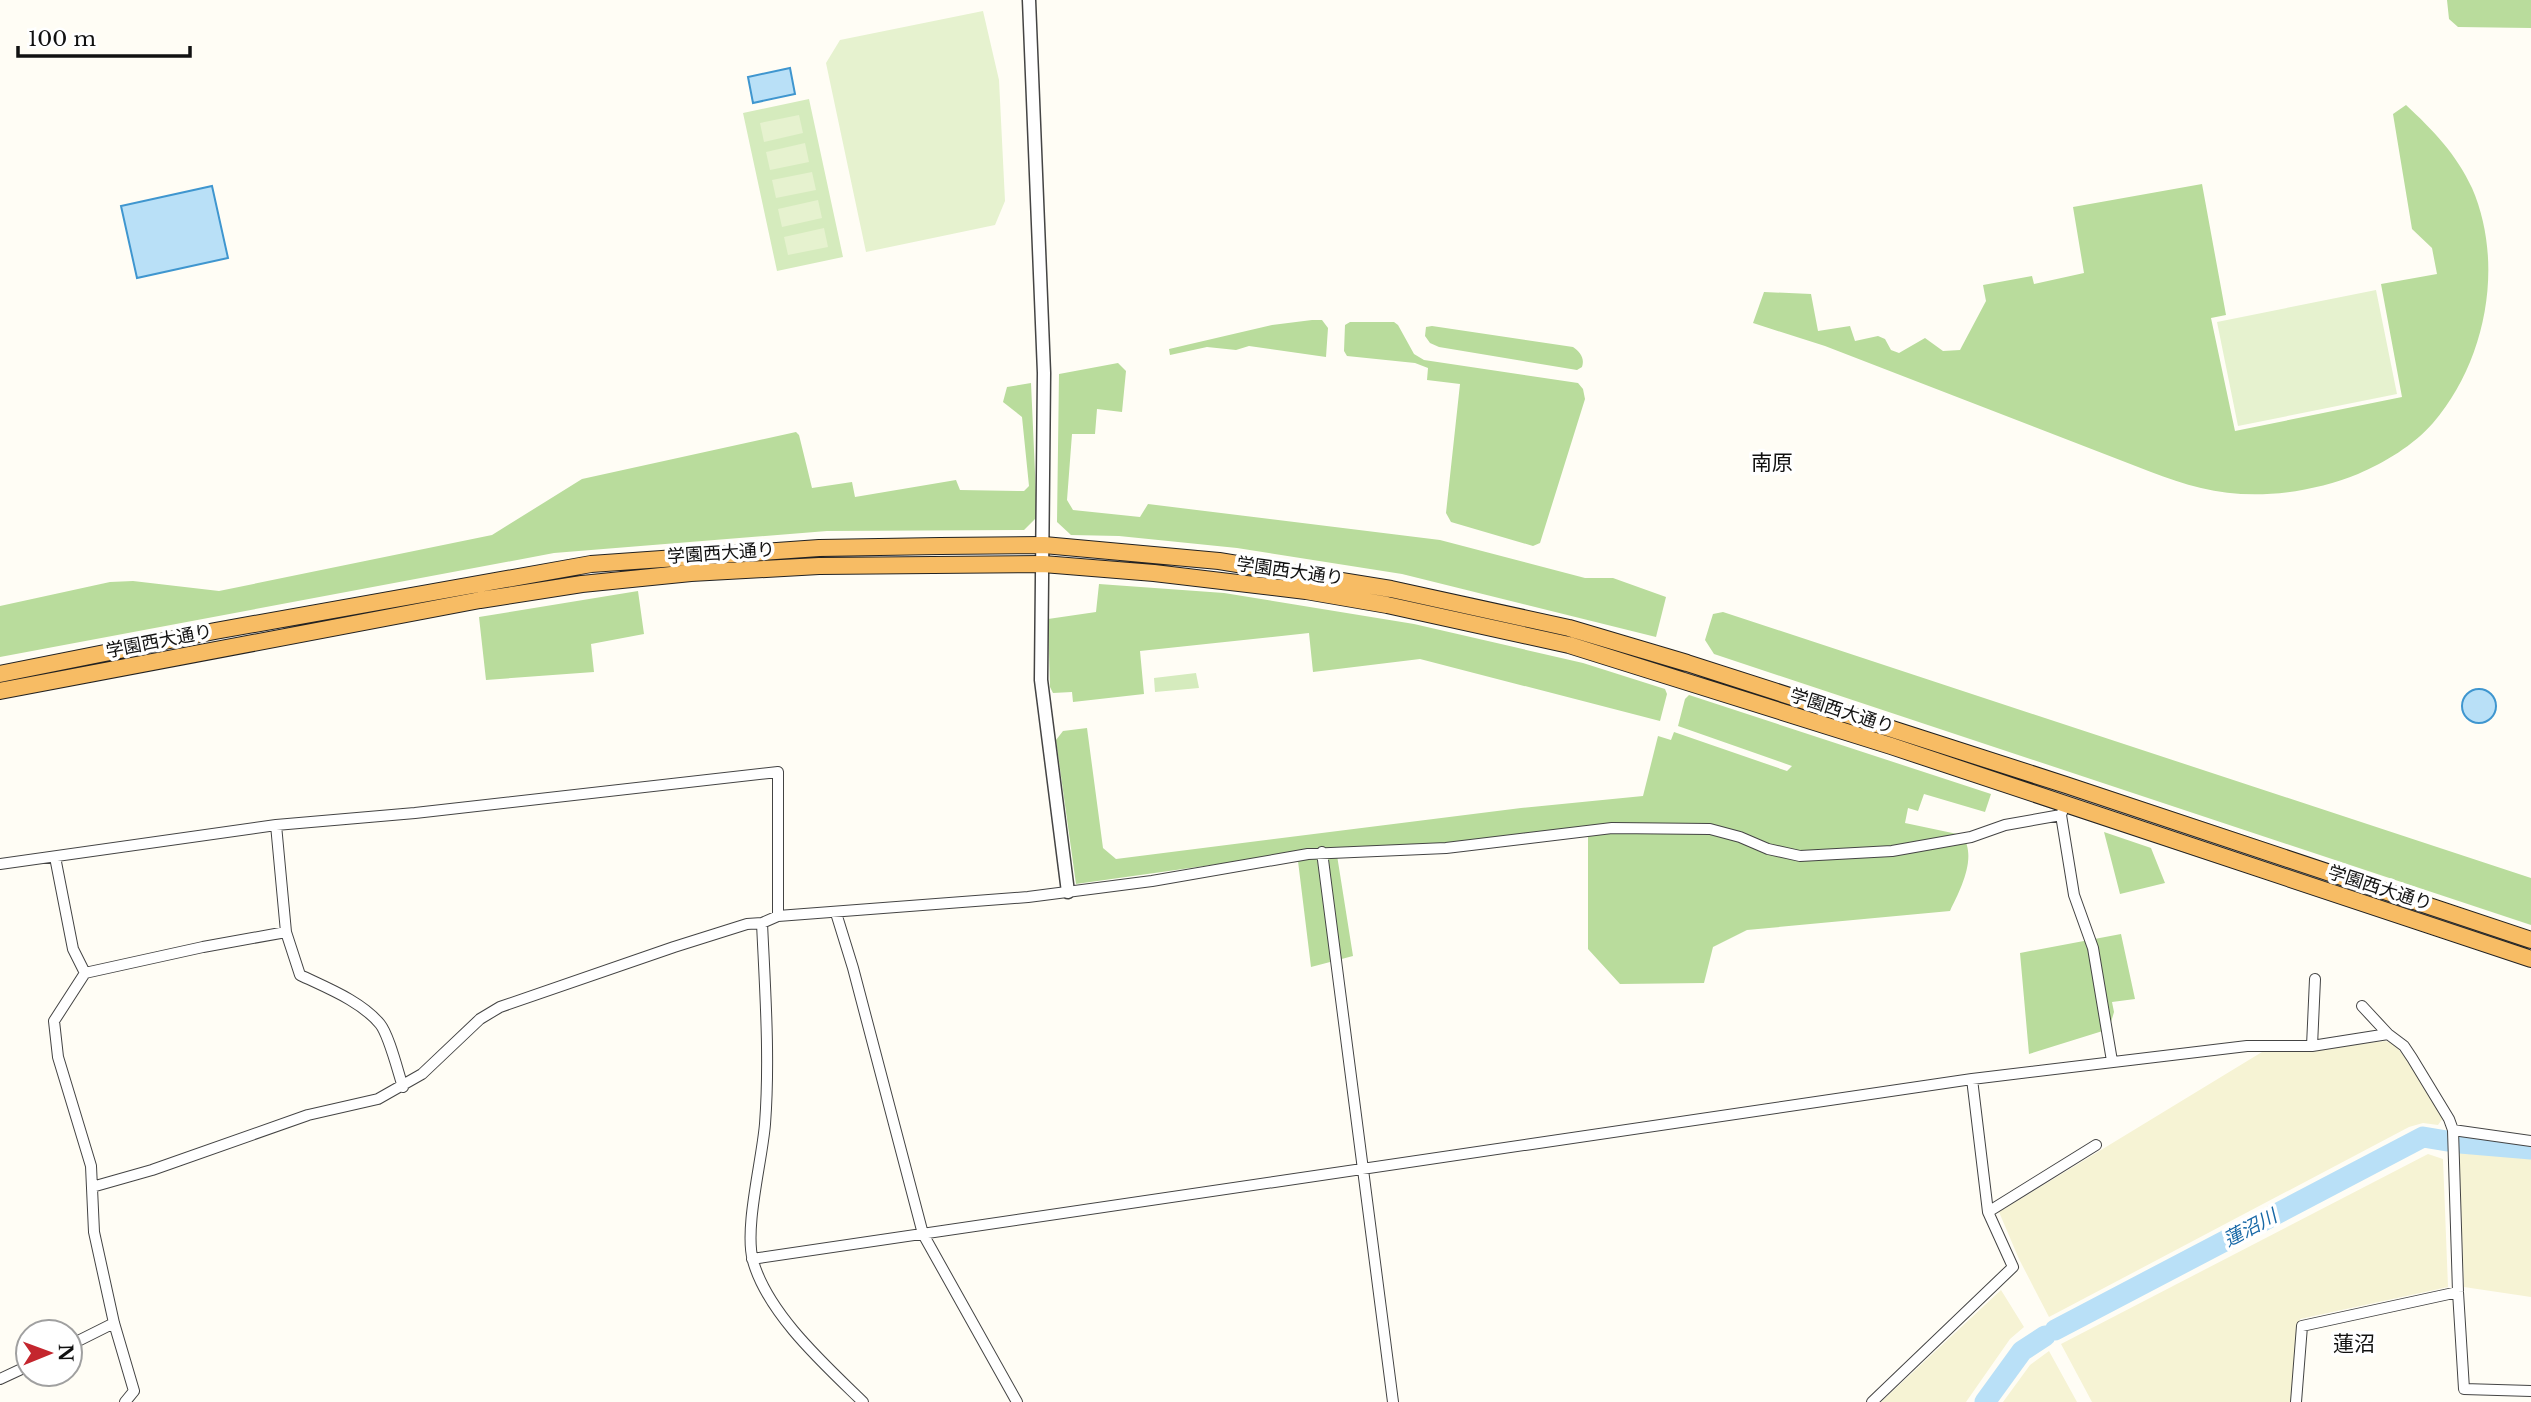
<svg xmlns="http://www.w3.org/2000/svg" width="2531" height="1402" font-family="'Libre Baskerville','Noto Sans JP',serif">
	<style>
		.farmland { fill: #f6f3d4 }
		.green { fill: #d5ebbd }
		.forest { fill: #b9dc9c }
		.pitch { fill: #e6f2cf }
		.water { fill: #b9e0f7; stroke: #3f96cf; stroke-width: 2 }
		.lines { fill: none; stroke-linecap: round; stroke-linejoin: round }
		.river { stroke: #b9e0f7; stroke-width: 21 }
		.minor-casing { stroke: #444; stroke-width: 12 }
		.tertiary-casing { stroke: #444; stroke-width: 15 }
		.trunk-casing { stroke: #222; stroke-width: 18 }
		.minor { stroke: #fff; stroke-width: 10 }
		.tertiary { stroke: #fff; stroke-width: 12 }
		.trunk { stroke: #f7bc64; stroke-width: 16 }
		.labels { text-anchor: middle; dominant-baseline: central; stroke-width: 7; stroke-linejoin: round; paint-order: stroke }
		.street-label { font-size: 18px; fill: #111; stroke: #fff }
		.water-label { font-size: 19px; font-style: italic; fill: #1768a6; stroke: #fff }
		.quarter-label { font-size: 21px; fill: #111; stroke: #fff }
	</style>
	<rect width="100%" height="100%" fill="#fffdf5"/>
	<!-- farmland -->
	<path class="farmland" d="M 2385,1041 L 2393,1043 L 2405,1057 L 2443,1118 L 2438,1125 L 2423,1123 L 2409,1127 L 2049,1317 L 2019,1259 L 1999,1212 L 2262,1052 L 2310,1050 Z
		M 2459,1152 L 2531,1158 L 2531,1297 L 2464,1287 Z
		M 2428,1154 L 2443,1159 L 2448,1287 L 2300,1319 L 2292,1402 L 2092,1402 L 2061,1344 Z
		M 2001,1290 L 2024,1327 L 2010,1339 L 1966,1402 L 1881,1402 Z
		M 2049,1351 L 2077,1402 L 2003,1402 L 2030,1365 Z"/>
	<!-- green -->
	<path class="green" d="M 809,99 L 843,257 L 777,271 L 743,113 Z
		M 1196,673 L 1199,688 L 1155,692 L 1154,678 Z"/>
	<!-- forest -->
	<path class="forest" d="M 2447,0 L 2531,0 L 2531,28 L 2458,27 L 2449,19 Z
		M 2406,105 C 2433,130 2457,155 2472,188 C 2505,264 2486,362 2433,423 C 2414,445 2384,463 2358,474 C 2311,493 2252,501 2201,488 C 2184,484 2167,478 2151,472 L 1825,346 L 1753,323 L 1764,292 L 1811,294 L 1818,331 L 1850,326 L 1855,341 L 1878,336 L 1885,339 L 1891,350 L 1899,353 L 1925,338 L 1943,351 L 1960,350 L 1986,301 L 1983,285 L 2032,276 L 2034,284 L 2084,273 L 2073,207 L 2202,184 L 2226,315 L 2211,318 L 2235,431 L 2402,397 L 2381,284 L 2437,274 L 2432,248 L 2412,229 L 2393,114 Z
		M 1312,320 L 1322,320 L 1328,328 L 1326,357 L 1249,346 L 1236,350 L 1207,347 L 1170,355 L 1169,349 L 1272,325 Z
		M 1350,322 L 1394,322 L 1398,325 L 1414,354 L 1424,360 L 1578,383 L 1583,389 L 1585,399 L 1540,543 L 1533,546 L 1451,522 L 1446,513 L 1460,384 L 1427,380 L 1428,368 L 1415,363 L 1347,356 L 1344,351 L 1345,325 Z
		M 1432,326 L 1573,347 C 1580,352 1585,358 1582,367 L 1577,370 L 1439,347 L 1430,343 L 1425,336 L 1426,327 Z
		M 1118,363 L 1126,371 L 1122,412 L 1097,409 L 1095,434 L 1072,434 L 1067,500 L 1073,510 L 1140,517 L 1148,504 L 1440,540 L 1585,578 L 1613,578 L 1666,597 L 1656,637 L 1402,574 L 1237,548 L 1119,536 L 1071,535 L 1057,522 L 1059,374 Z
		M 1031,383 L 1037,517 L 1024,530 L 827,531 L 554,553 L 0,657 L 0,606 L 110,582 L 133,581 L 219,591 L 492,535 L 582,479 L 796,432 L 799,435 L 812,488 L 852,482 L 855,497 L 956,480 L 960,490 L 1024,491 L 1029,486 L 1022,417 L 1003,402 L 1007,387 Z
		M 1099,584 L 1224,593 L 1414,624 L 1583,663 L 1665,689 L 1667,694 L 1660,721 L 1420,659 L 1313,672 L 1309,633 L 1140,651 L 1144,694 L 1073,702 L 1072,692 L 1053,693 L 1050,687 L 1048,619 L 1096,612 Z
		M 638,591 L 644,634 L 591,644 L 594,672 L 486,680 L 479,617 Z
		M 1723,612 L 2531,878 L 2531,925 L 1714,654 L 1705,640 L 1713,614 Z
		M 1689,695 L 1991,794 L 1985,812 L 1924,794 L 1918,811 L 1908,808 L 1905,823 L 1962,835 C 1978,857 1960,890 1950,911 L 1747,930 L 1713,947 L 1704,983 L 1620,984 L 1588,949 L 1588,835 L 1336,849 L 1353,956 L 1311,967 L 1297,853 L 1076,884 L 1056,740 L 1063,731 L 1087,728 L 1103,848 L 1116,859 L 1521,808 L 1643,796 L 1658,736 L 1671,740 L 1674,732 L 1787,771 L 1792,766 L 1678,726 L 1685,699 Z
		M 2104,832 L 2151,848 L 2165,883 L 2120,894 Z
		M 2121,934 L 2135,999 L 2112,1002 L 2114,1012 L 2109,1029 L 2029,1054 L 2020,953 Z"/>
	<!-- pitch -->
	<path class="pitch" d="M 983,11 L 999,80 L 1005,201 L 995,225 L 866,252 L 826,63 L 840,40 Z
		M 799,115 L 803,133 L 764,142 L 760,123 Z
		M 805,143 L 809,162 L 770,170 L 766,152 Z
		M 812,172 L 816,190 L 776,198 L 772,180 Z
		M 818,200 L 822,218 L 782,227 L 778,209 Z
		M 824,228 L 828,247 L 788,255 L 784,237 Z
		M 2376,290 L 2397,394 L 2238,426 L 2217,322 Z"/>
	<!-- water -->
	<path class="water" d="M 790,68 L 795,94 L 753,103 L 748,77 Z
		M 212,186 L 228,258 L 137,278 L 121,206 Z
		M2462 706a17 17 0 1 1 34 0a17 17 0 1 1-34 0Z"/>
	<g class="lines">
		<!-- river -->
		<path class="river" d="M 2460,1143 L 2531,1149
			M 2055,1330 L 2423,1137 L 2447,1141
			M 1985,1402 L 2022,1351 L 2045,1336"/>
		<!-- minor casing -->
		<g class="minor-casing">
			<path id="minor" d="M 2061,815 L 2074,895 L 2093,948 L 2112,1061
				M 276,825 L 286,932 L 300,975 C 327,988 361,1001 380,1024 C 389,1035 398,1072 403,1087
				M 1322,852 L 1393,1402
				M 55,857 L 73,949 L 85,973 L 54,1021 L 58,1057 L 91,1166 L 94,1232 L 114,1323 L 134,1391 L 125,1402
				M 0,864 L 276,825 L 415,813 L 778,772 L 778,916
				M 836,913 L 853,968 L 923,1234 L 1017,1402
				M 762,923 C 765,989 770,1058 765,1124 C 762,1161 744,1228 753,1261 C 768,1314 824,1364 863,1402
				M 85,973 L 203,947 L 286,932
				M 2362,1006 L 2388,1034 L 2404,1046 L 2412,1058 L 2449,1119 L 2453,1130 L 2458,1292 L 2464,1389 L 2531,1391
				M 2312,1046 L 2315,979
				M 2453,1130 L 2531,1141
				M 92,1187 L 152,1170 L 308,1115 L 378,1099 L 422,1074 L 480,1019 L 500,1007 L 674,947 L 747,924 L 762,923 L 778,916 L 1028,897 L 1152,881 L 1308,854 L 1446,848 L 1612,828 L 1710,829 L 1740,837 L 1768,849 L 1800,856 L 1892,851 L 1971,837 L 2005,825 L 2061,815 L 2065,805
				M 1988,1212 L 2096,1145
				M 752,1259 L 1972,1079 L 2247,1046 L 2312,1046 L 2388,1034
				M 70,1345 L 114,1323
				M 0,1379 L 28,1366
				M 1872,1402 L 2013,1267 L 1988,1212 L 1972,1079
				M 2296,1402 L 2302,1326 L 2458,1292"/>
		</g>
		<!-- tertiary casing -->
		<g class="tertiary-casing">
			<path id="tertiary" d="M 1029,0 L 1044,373 L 1041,680 L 1068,892"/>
		</g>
		<!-- trunk casing -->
		<g class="trunk-casing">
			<path id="trunk" d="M 0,674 L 215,631 L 591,564 L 819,548 L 940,546 L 1044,545 L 1219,561 L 1391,589 L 1569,628 L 1687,663 L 2066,785 L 2531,940
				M 0,691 L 480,600 L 582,584 L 691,573 L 819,566 L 1043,564 L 1154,573 L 1306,591 L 1387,605 L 1569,645 L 1891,746 L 2531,959"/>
		</g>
		<!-- minor -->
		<use href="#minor" class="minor"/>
		<!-- tertiary -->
		<use href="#tertiary" class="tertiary"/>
		<!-- trunk -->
		<use href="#trunk" class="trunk"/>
	</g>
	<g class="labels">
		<!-- street labels -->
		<g class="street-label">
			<text transform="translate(721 553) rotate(-4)">学園西大通り</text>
			<text transform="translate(1290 571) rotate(8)">学園西大通り</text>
			<text transform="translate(159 641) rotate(-11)">学園西大通り</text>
			<text transform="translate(1842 711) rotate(18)">学園西大通り</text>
			<text transform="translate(2380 888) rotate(18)">学園西大通り</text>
		</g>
		<!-- water labels -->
		<g class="water-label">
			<text transform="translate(2250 1228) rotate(-28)">蓮沼川</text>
		</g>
		<!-- quarter labels -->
		<g class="quarter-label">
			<text x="1772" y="463">南原</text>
			<text x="2354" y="1344">蓮沼</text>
		</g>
	</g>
	<!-- north arrow -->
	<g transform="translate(49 1353) rotate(89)"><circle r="33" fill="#ffffff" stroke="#a0a0a0" stroke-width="2"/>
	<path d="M0-5L12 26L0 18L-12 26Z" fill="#c4262e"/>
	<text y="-10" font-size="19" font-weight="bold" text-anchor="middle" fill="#111111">N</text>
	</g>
	<!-- scale -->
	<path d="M18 46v10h172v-10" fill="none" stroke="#111111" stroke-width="3.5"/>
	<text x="28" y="46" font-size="21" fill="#111111" stroke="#ffffff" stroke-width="5" paint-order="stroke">100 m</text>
</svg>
